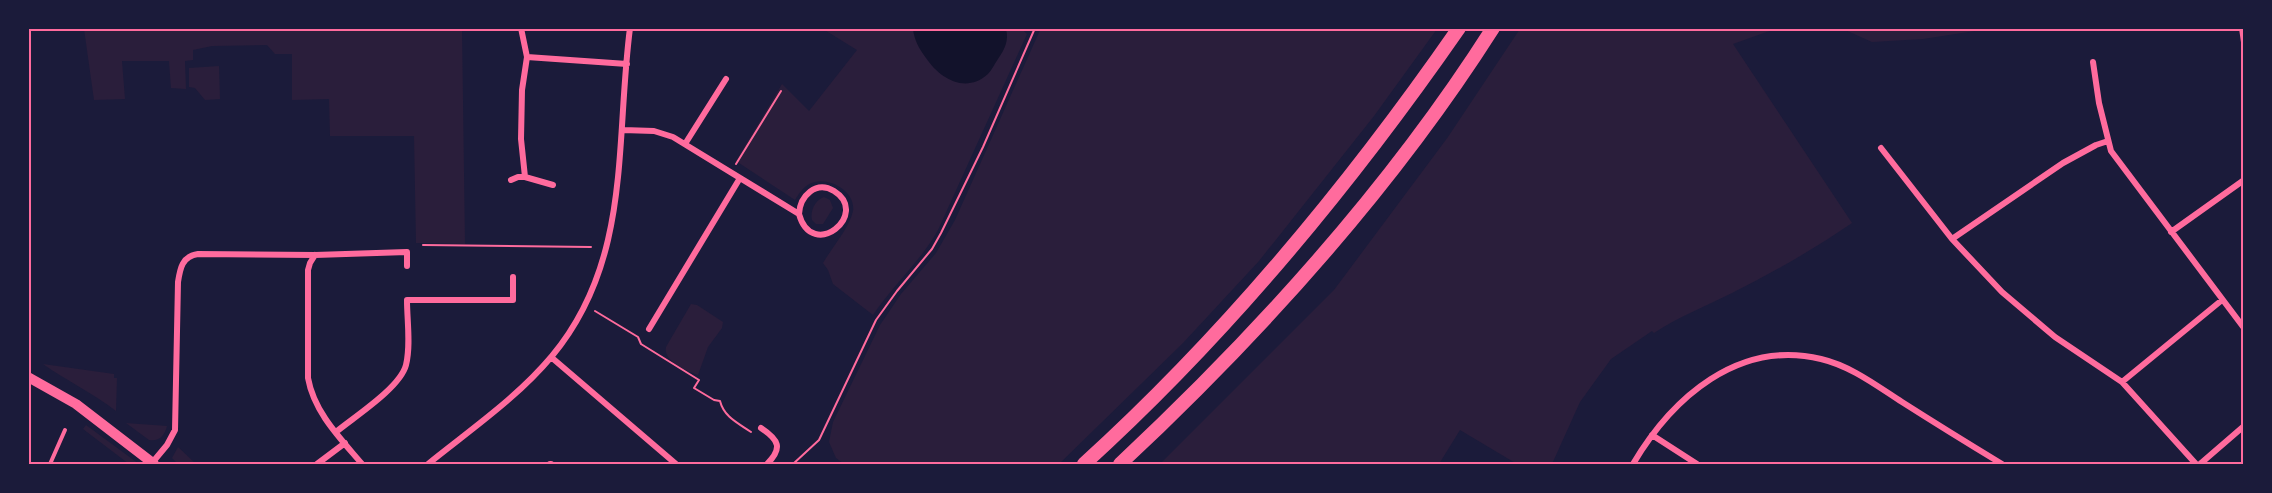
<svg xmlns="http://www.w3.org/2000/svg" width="2272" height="493" font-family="Signika,sans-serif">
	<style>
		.green { fill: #2a1e3b }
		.water { fill: #12122b }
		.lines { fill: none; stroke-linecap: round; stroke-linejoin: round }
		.path { stroke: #ff6b9d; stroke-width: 2 }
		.service { stroke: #ff6b9d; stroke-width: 4 }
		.minor { stroke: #ff6b9d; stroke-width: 6 }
		.tertiary { stroke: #ff6b9d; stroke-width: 10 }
		.trunk { stroke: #ff6b9d; stroke-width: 14 }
		.neatline { fill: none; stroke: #ff6b9d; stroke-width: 2 }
	</style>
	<rect width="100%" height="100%" fill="#1b1b3a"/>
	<!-- green -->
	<path class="green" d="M 1021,28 L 1027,34 L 938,230 C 921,261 893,285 873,315 L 833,284 L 828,270 L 823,263 C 831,249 850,227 853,211 C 856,192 831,178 815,182 C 805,184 800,192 795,200 L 736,161 L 782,84 L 809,111 L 857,50 L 823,29 Z
		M 1041,28 L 1437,29 L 1374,116 L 1259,261 L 1183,343 L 1059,464 L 844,464 L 836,458 L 829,442 L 833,422 L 880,325 L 901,294 L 936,253 L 955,220 Z
		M 84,29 L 462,29 L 465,244 L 416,243 L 414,136 L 330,136 L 329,99 L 292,100 L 292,54 L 275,54 L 267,45 L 212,46 L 193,50 L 193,60 L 185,61 L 186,89 L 171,88 L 169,61 L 122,61 L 125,99 L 94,100 Z
		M 1520,29 L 1775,29 L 1733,44 L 1852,223 C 1814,249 1774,272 1732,293 C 1706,306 1678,317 1654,333 L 1652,331 L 1611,359 L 1580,402 L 1552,464 L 1517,464 L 1460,430 L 1439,464 L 1160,464 L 1334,290 L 1448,137 Z
		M 1843,29 L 1988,29 L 1923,39 L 1872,42 Z
		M 219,66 L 220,99 L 205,100 L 195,88 L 189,87 L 189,68 Z
		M 824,197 L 830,200 L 833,208 L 823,224 L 816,224 L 812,220 C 810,211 815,200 824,197 Z
		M 691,304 L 697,305 L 723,322 L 722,328 L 708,347 L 698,375 C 686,371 663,361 666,347 Z
		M 43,364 L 114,374 L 114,378 L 117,378 L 116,411 C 93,393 67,381 43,364 Z
		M 126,423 L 167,426 C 165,435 159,442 149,440 Z
		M 86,425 L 139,464 L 129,464 L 83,429 Z
		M 178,447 L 196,464 L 178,464 L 172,458 Z"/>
	<!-- water -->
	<path class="water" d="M 913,29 L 1006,29 C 1009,40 1005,49 998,59 C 995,63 992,70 988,74 C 966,94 940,79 926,58 C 919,49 914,39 913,29 Z"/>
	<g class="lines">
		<!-- path -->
		<path class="path" d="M 736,164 L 781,91
			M 423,245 L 591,247
			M 595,311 L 638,337 L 641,344 L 699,380 L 694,388 L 714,400 L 720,401 C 724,417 738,423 751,432
			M 793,464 L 819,440 L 876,320 L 897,291 L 932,249 L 941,233 L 983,147 L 1035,28"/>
		<!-- service -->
		<path class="service" d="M 50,464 L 65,430"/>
		<!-- minor -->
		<path class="minor" d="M 521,28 L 527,57 L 522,90 L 521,139 L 525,177 L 553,185
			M 2242,28 L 2244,42
			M 527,57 L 627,64
			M 2093,62 L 2099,103 L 2111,151 L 2244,328
			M 623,130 L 654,131 L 673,137 L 799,214 C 812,262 871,214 834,191 C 816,180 800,196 799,214
			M 685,144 L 726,79
			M 1881,148 L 1952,239 L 2002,292 L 2055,337 L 2122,382 L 2196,464
			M 511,180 L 518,177 L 525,177
			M 2171,232 L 2244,180
			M 1952,239 L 2063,163 L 2096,145 L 2108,141
			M 315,255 L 310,263 L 308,270 L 308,378 C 314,412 340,438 362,464
			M 649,329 L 740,178
			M 551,357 L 676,464
			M 2122,382 L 2222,300
			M 761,428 C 779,440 783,448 767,464
			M 336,432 C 354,417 400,388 406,365 C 411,345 407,321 407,300 L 513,300 L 513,277
			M 1652,435 L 1697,464
			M 152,463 L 167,445 L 175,430 L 178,282 C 180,269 182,256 198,254 L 315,255 L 407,252 L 407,266
			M 317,464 L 345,443
			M 428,464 C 470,430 517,398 552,356 C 632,260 615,143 630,28
			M 550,464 L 551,464
			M 1633,464 C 1672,398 1738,339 1821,359 C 1851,366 1877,386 1902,402 C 1935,423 1969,444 2002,464
			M 2200,464 L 2244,426"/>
		<!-- tertiary -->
		<path class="tertiary" d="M 28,377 L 76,404 L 154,464"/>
		<!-- trunk -->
		<path class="trunk" d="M 1084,464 C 1225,336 1350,185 1459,28
			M 1120,464 C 1259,334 1390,190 1493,28"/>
	</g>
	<!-- border -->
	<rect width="2272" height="493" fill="none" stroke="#1b1b3a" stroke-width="60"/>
	<rect x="30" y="30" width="2212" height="433" class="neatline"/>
</svg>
